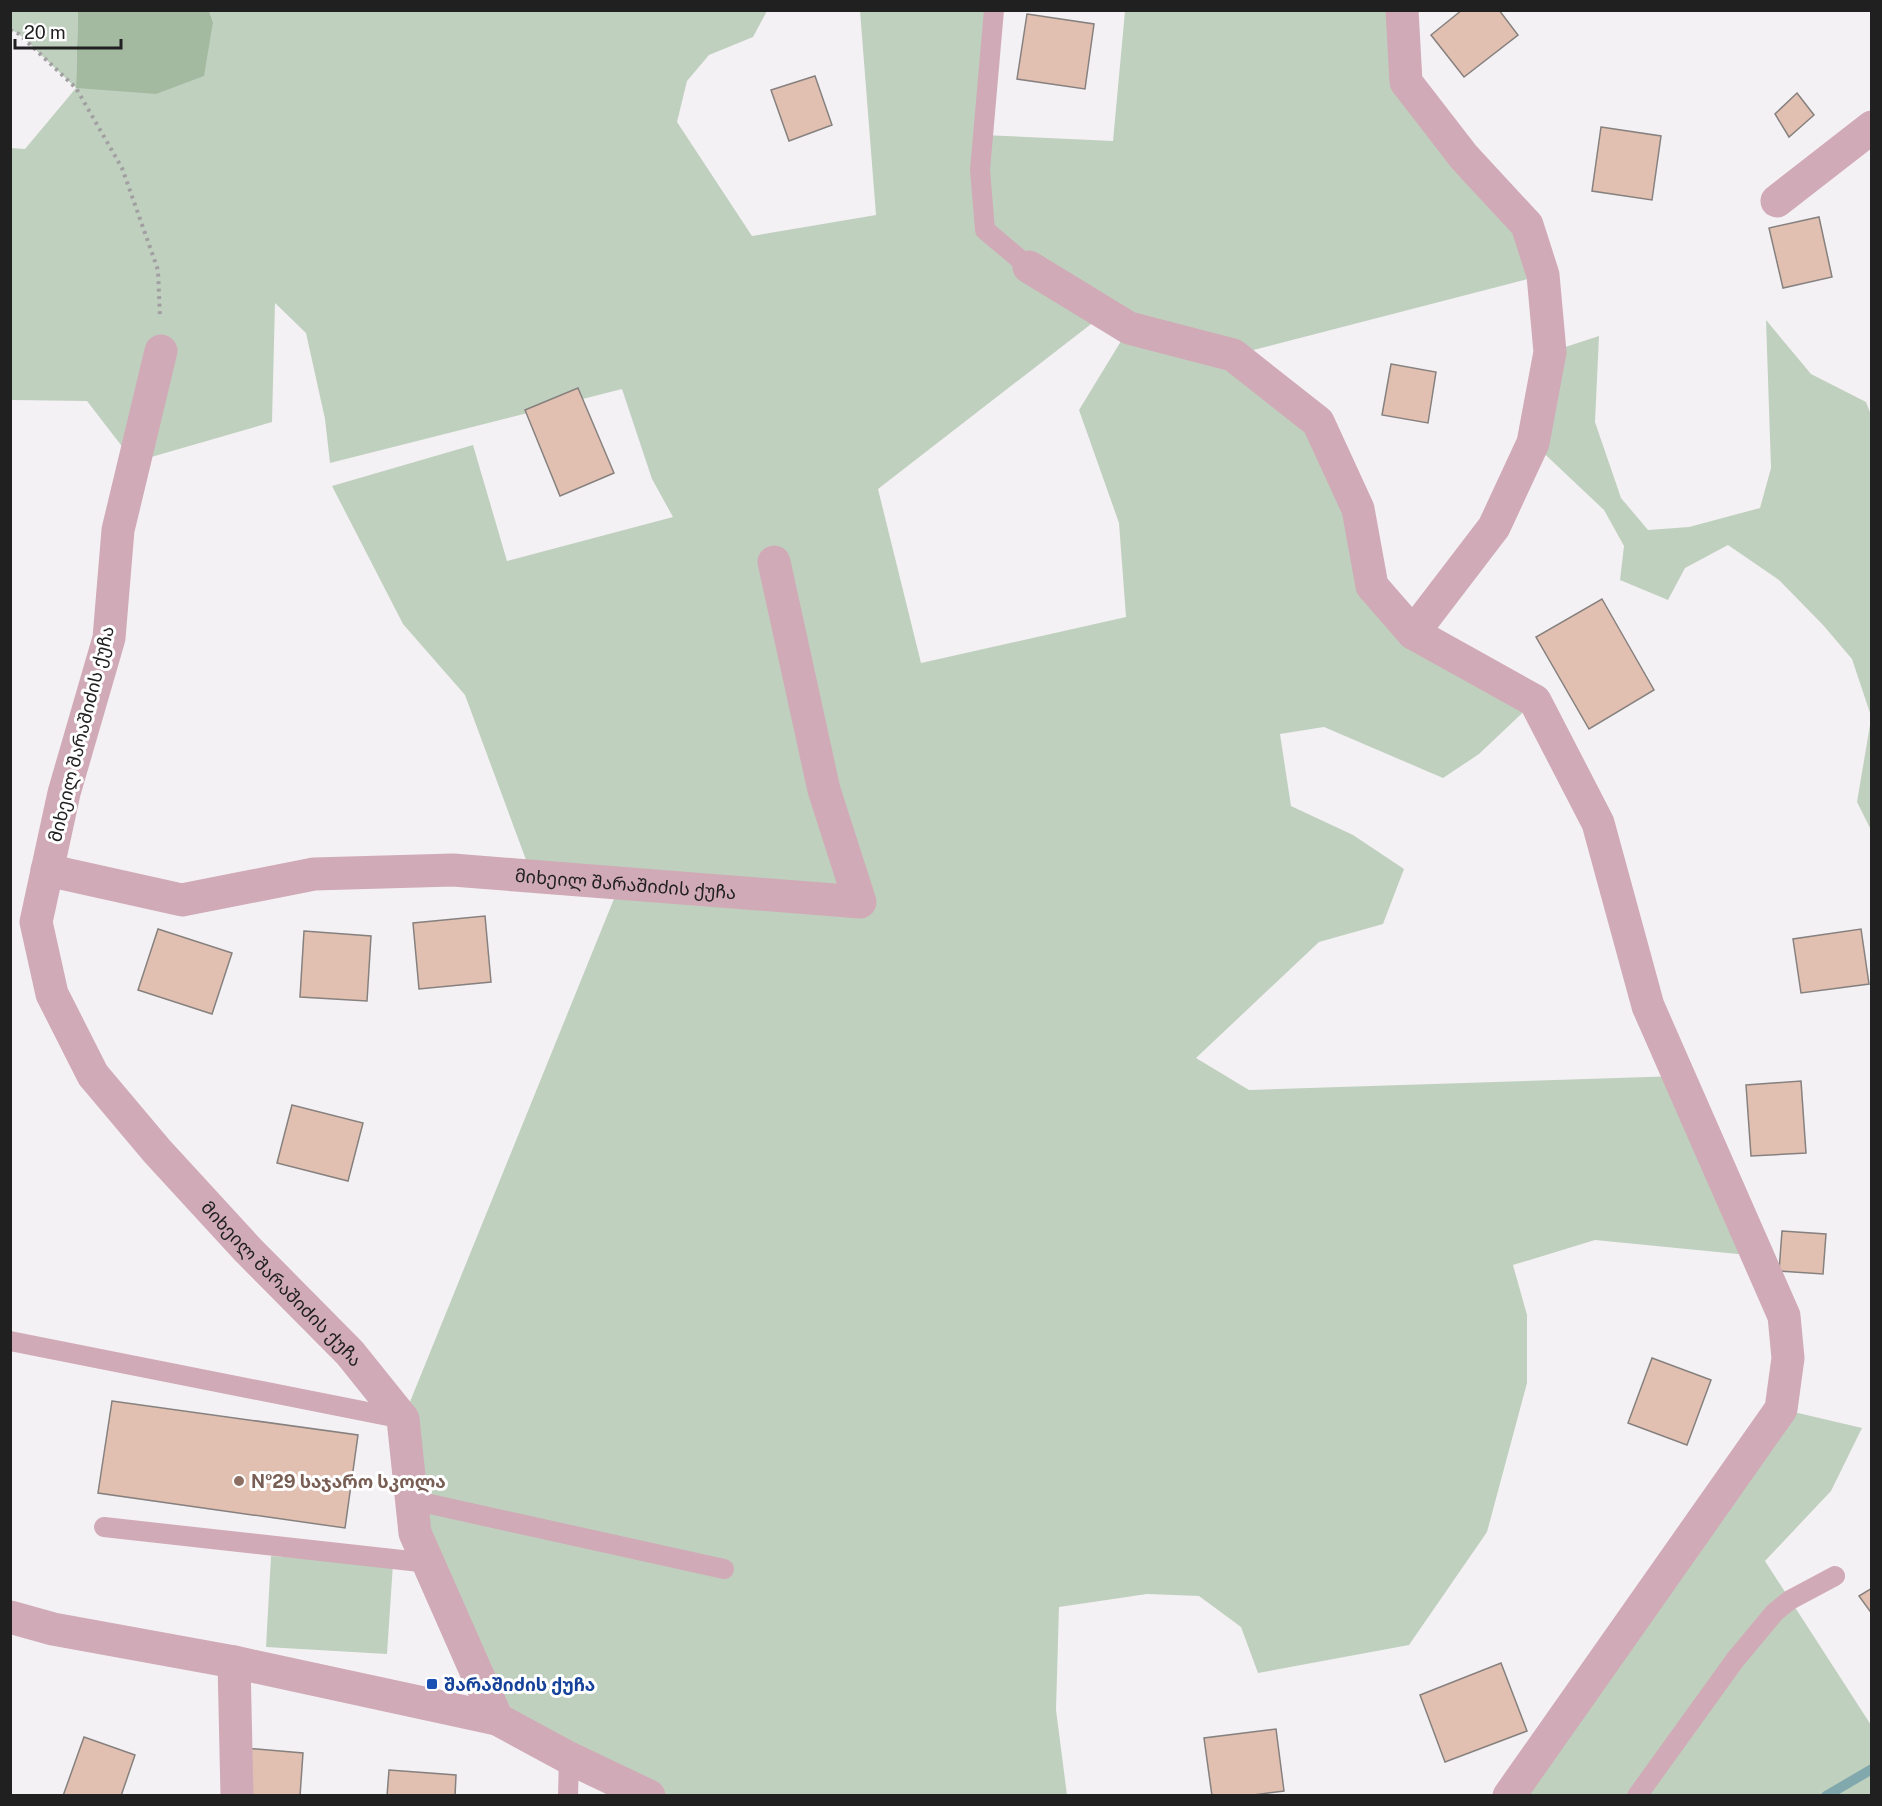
<svg xmlns="http://www.w3.org/2000/svg" width="1882" height="1806" font-family="'Public Sans','Noto Sans Georgian',sans-serif">
	<style>
		.green { fill: #c0d0bf; fill-rule: evenodd }
		.forest { fill: #a3baa1 }
		.lines { fill: none; stroke-linecap: round; stroke-linejoin: round }
		.stream { stroke: #81a9ad; stroke-width: 10 }
		.building { fill: #e2c0b1; stroke: #86817f; stroke-width: 1.5 }
		.path { stroke: #a19fa1; stroke-width: 4; stroke-dasharray: 3 4.5; stroke-linecap: butt }
		.lane { stroke: #d0aab6; stroke-width: 20 }
		.street { stroke: #d0aab6; stroke-width: 33 }
		.education-dot { fill: #8d6e63; stroke: #fff; stroke-width: 2 }
		.transit-dot { fill: #1a4fb4; stroke: #fff; stroke-width: 2 }
		.labels { text-anchor: middle; dominant-baseline: central; stroke-width: 6; stroke-linejoin: round; paint-order: stroke }
		.street-label { font-size: 18px; fill: #212021; stroke: #fff }
		.education-label { font-size: 18px; font-weight: bold; fill: #785e54; stroke: #fff; text-anchor: start }
		.transit-label { font-size: 18px; font-weight: bold; fill: #164399; stroke: #fff; text-anchor: start }
	</style>
	<rect width="100%" height="100%" fill="#f4f1f4"/>
	<!-- green -->
	<path class="green" d="M 11,11 L 78,11 L 76,88 L 213,22 L 209,11 L 767,11 L 753,37 L 709,55 L 687,81 L 677,122 L 752,236 L 876,215 L 860,11 L 994,11 L 983,135 L 1113,141 L 1125,11 L 1402,11 L 1407,82 L 1543,275 L 1234,355 L 1318,422 L 1372,587 L 1535,701 L 1479,754 L 1443,778 L 1324,727 L 1280,734 L 1291,806 L 1353,835 L 1404,869 L 1383,924 L 1319,942 L 1196,1058 L 1249,1090 L 1678,1076 L 1758,1256 L 1595,1240 L 1513,1265 L 1527,1315 L 1527,1383 L 1487,1532 L 1409,1645 L 1258,1673 L 1241,1627 L 1199,1596 L 1147,1594 L 1059,1607 L 1056,1710 L 1067,1795 L 649,1795 L 484,1716 L 415,1533 L 403,1419 L 620,884 L 532,876 L 465,695 L 403,624 L 332,486 L 473,445 L 507,561 L 673,517 L 652,479 L 622,389 L 330,463 L 325,419 L 306,333 L 275,303 L 272,422 L 134,462 L 87,401 L 11,400 L 11,148 L 25,149 L 76,88 L 19,34 L 11,30 ZM 1104,314 L 1129,328 L 1079,410 L 1119,523 L 1126,617 L 921,663 L 878,489 Z
		M 1766,320 L 1811,374 L 1866,402 L 1871,415 L 1871,716 L 1852,659 L 1823,625 L 1779,580 L 1728,545 L 1685,568 L 1668,600 L 1620,580 L 1624,546 L 1604,510 L 1533,443 L 1550,352 L 1599,336 L 1595,422 L 1621,498 L 1648,530 L 1689,527 L 1760,508 L 1771,468 Z
		M 1871,719 L 1871,830 L 1857,802 Z
		M 1781,1409 L 1862,1428 L 1831,1491 L 1765,1561 L 1871,1725 L 1871,1795 L 1509,1796 Z
		M 271,1556 L 393,1564 L 387,1654 L 266,1647 Z"/>
	<!-- forest -->
	<path class="forest" d="M 78,11 L 209,11 L 213,22 L 204,76 L 156,94 L 76,88 Z"/>
	<g class="lines">
		<!-- stream -->
		<path class="stream" d="M 1826,1796 L 1872,1769"/>
	</g>
	<!-- building -->
	<path class="building" d="M 1462,10 L 1499,10 L 1518,35 L 1464,77 L 1431,35 Z
		M 1027,14 L 1094,24 L 1085,89 L 1017,79 Z
		M 815,76 L 832,125 L 789,141 L 771,90 Z
		M 1797,93 L 1814,115 L 1789,137 L 1775,114 Z
		M 1601,127 L 1661,136 L 1652,200 L 1592,191 Z
		M 1819,217 L 1832,277 L 1783,288 L 1769,228 Z
		M 1391,364 L 1436,372 L 1428,423 L 1382,415 Z
		M 578,388 L 614,473 L 560,496 L 525,410 Z
		M 1602,599 L 1654,690 L 1589,729 L 1536,637 Z
		M 485,916 L 491,982 L 419,989 L 413,923 Z
		M 158,929 L 232,953 L 212,1014 L 138,990 Z
		M 1861,929 L 1869,984 L 1801,993 L 1793,939 Z
		M 304,931 L 371,936 L 367,1001 L 300,997 Z
		M 1801,1081 L 1806,1153 L 1751,1156 L 1746,1085 Z
		M 292,1105 L 363,1123 L 348,1181 L 277,1163 Z
		M 1782,1231 L 1826,1234 L 1823,1274 L 1779,1271 Z
		M 1652,1358 L 1711,1380 L 1687,1445 L 1628,1423 Z
		M 112,1401 L 358,1435 L 345,1528 L 98,1493 Z
		M 1872,1588 L 1872,1614 L 1859,1596 Z
		M 1501,1663 L 1527,1731 L 1445,1762 L 1420,1695 Z
		M 1276,1729 L 1284,1791 L 1246,1796 L 1212,1796 L 1204,1738 Z
		M 84,1737 L 135,1755 L 121,1796 L 63,1796 Z
		M 244,1748 L 303,1753 L 300,1796 L 241,1796 Z
		M 389,1770 L 456,1775 L 455,1796 L 387,1796 Z"/>
	<g class="lines">
		<!-- path -->
		<path class="path" d="M 10,30 L 19,34 L 76,88 L 122,168 L 158,270 L 160,318"/>
		<!-- lane -->
		<path class="lane" d="M 994,10 L 980,170 L 985,230 L 1029,267
			M 10,1341 L 403,1419
			M 412,1500 L 724,1569
			M 104,1527 L 429,1563
			M 568,1796 L 569,1758
			M 1637,1796 L 1735,1660 L 1775,1612 L 1790,1600 L 1835,1576"/>
		<!-- street -->
		<g class="street">
			<path d="M 1402,10 L 1406,82 L 1464,157 L 1527,225 L 1543,275 L 1550,352 L 1533,443 L 1494,527 L 1413,633"/>
			<path d="M 1777,201 L 1872,127"/>
			<path d="M 1029,267 L 1129,328 L 1233,355 L 1318,422 L 1358,509 L 1372,586 L 1413,633 L 1535,701 L 1598,823 L 1648,1006 L 1784,1316 L 1788,1358 L 1781,1409 L 1509,1796"/>
			<path id="s1" d="M 161,351 L 118,530 L 109,638 L 64,793 L 36,922 L 52,994 L 93,1075 L 157,1151 L 248,1250 L 350,1353 L 403,1419 L 415,1533 L 497,1719"/>
			<path id="s2" d="M 47,870 L 182,900 L 314,874 L 453,870 L 860,902 L 824,790 L 774,562"/>
			<path d="M 10,1617 L 53,1629 L 234,1662 L 497,1719 L 569,1758 L 649,1796"/>
			<path d="M 234,1662 L 237,1796"/>
		</g>
	</g>
	<!-- markers -->
	<circle class="education-dot" cx="239" cy="1481" r="6"/>
	<rect class="transit-dot" x="426" y="1678" width="12" height="12" rx="3"/>
	<g class="labels">
		<!-- street labels -->
		<g class="street-label">
			<text transform="translate(81 734) rotate(-76)">მიხეილ შარაშიძის ქუჩა</text>
			<text stroke="none"><textPath href="#s2" startOffset="585">მიხეილ შარაშიძის ქუჩა</textPath></text>
			<text stroke="none"><textPath href="#s1" startOffset="1032">მიხეილ შარაშიძის ქუჩა</textPath></text>
		</g>
		<!-- education labels -->
		<g class="education-label">
			<text x="251" y="1481">№29 საჯარო სკოლა</text>
		</g>
		<!-- transit labels -->
		<g class="transit-label">
			<text x="444" y="1684">შარაშიძის ქუჩა</text>
		</g>
	</g>
	<!-- border -->
	<rect width="1882" height="1806" fill="none" stroke="#212021" stroke-width="24"/>
	<!-- scale -->
	<path d="M15 39v9h106v-9" fill="none" stroke="#212021" stroke-width="3"/>
	<text x="24" y="39" font-size="18" fill="#212021" stroke="#ffffff" stroke-width="4.5" paint-order="stroke">20 m</text>
</svg>
